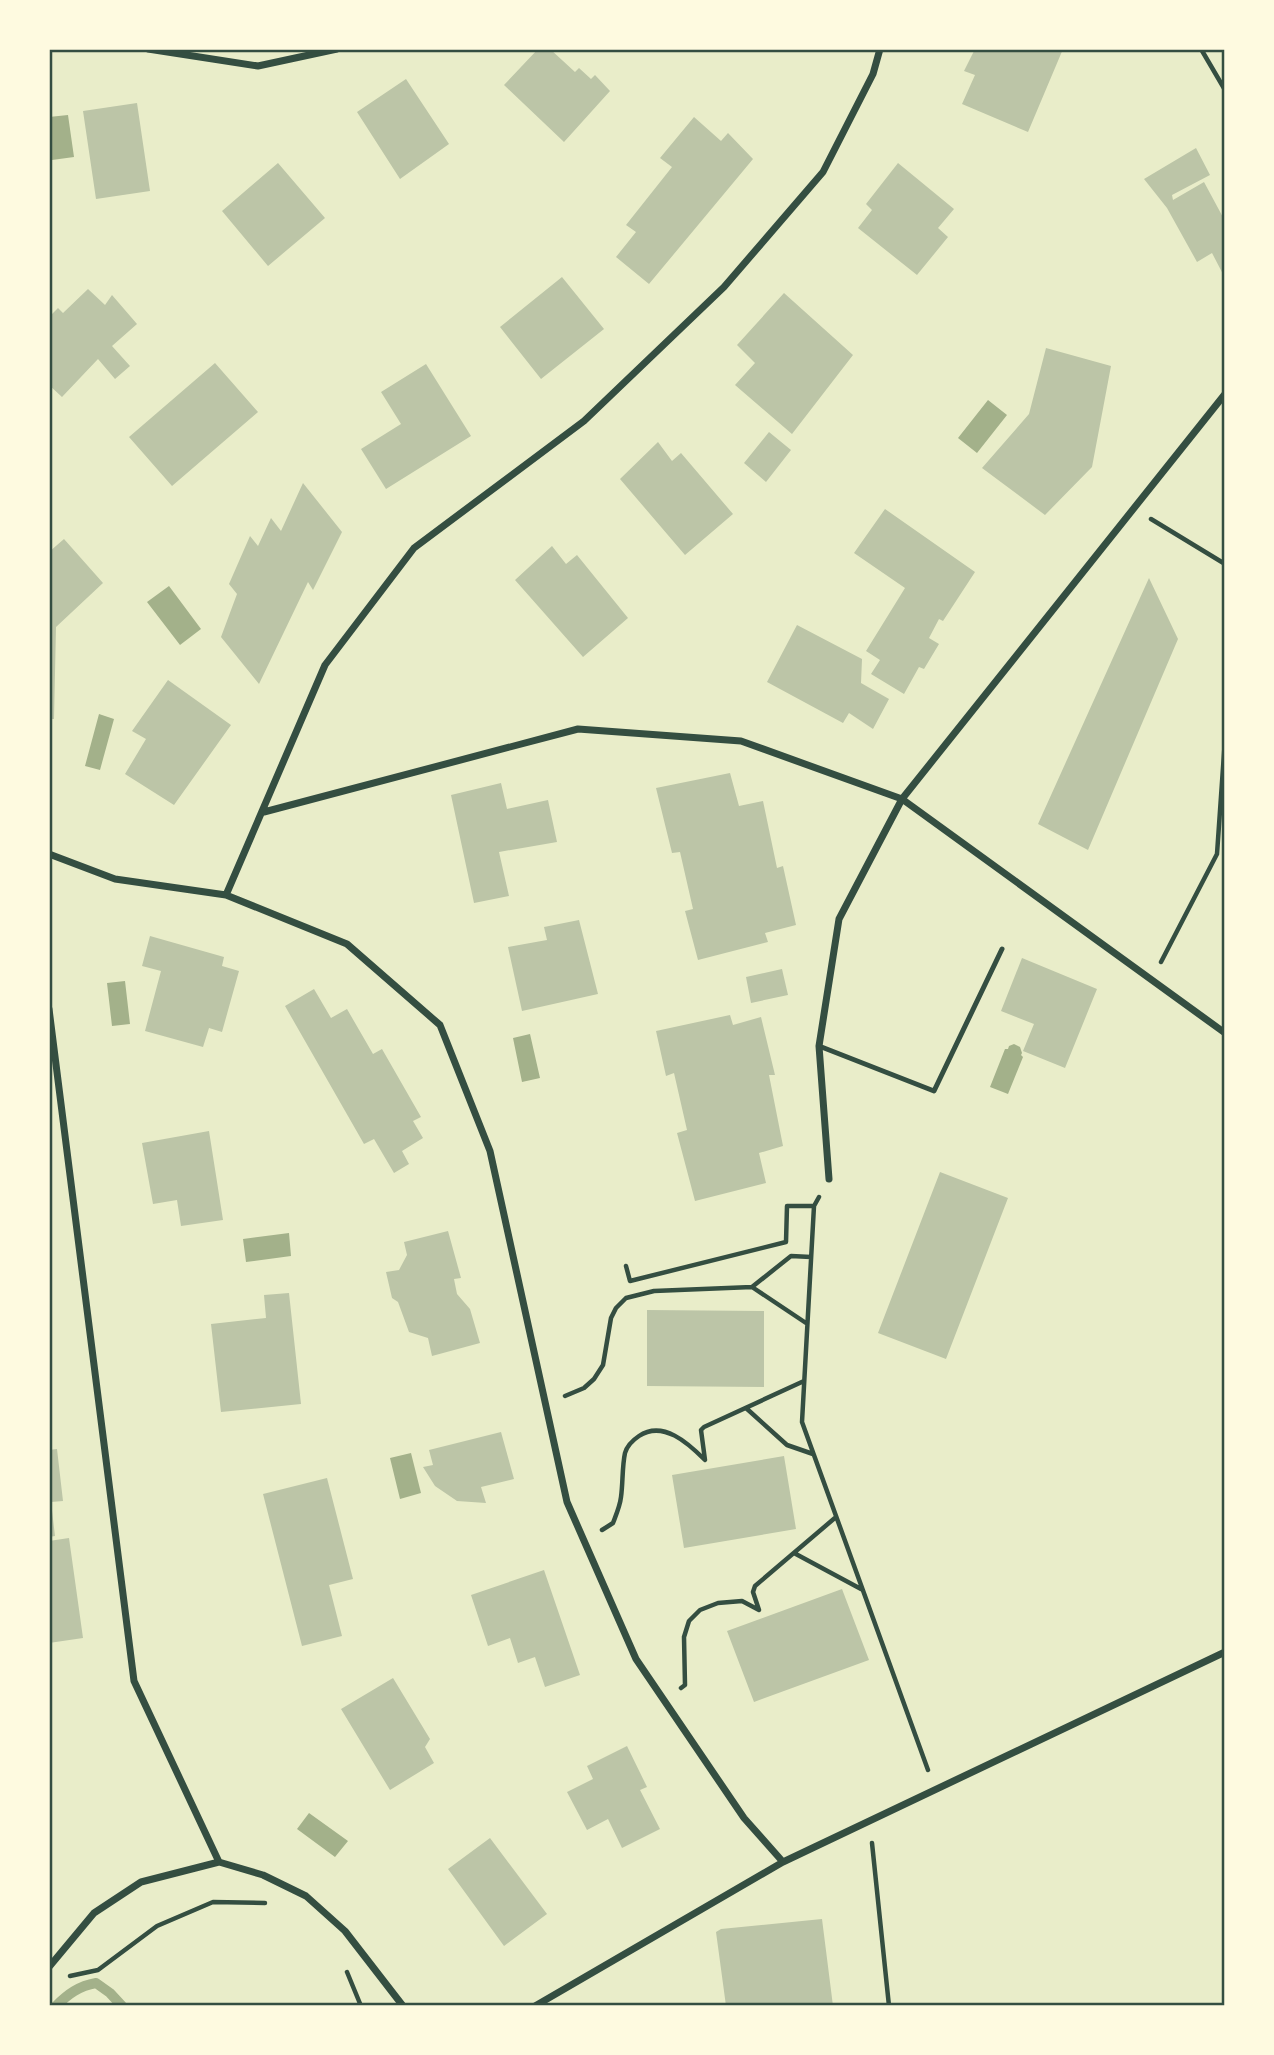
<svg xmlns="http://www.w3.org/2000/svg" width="1274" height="2055" font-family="Inter,sans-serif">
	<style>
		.water { fill: #a3b18a }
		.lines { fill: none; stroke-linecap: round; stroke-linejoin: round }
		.stream { stroke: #a3b18a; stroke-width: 10 }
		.building { fill: #bcc5a7 }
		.path { stroke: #344e41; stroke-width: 4.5 }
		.service { stroke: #344e41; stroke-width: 5 }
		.minor { stroke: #344e41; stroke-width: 7 }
		.neatline { fill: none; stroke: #344e41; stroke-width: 2.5 }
	</style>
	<rect width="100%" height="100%" fill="#e9edc9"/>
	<!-- water -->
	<path class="water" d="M 68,115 L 74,157 L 52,160 L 49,117 Z
		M 988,400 L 1007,415 L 977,453 L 958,438 Z
		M 169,586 L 201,629 L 180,645 L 147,602 Z
		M 99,714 L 114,719 L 100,770 L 85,766 Z
		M 125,981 L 130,1024 L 112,1026 L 107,983 Z
		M 530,1034 L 540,1078 L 522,1082 L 513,1038 Z
		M 1014,1044 L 1020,1047 L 1022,1053 L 1021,1055 L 1023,1057 L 1008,1094 L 990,1087 L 1005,1049 L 1008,1049 L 1009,1046 Z
		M 289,1233 L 291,1256 L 246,1262 L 243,1239 Z
		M 411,1453 L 421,1493 L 400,1499 L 390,1458 Z
		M 309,1813 L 348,1841 L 335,1857 L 297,1829 Z"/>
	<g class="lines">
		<!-- stream -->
		<path class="stream" d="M 56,2006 C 68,1994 79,1986 96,1983 L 110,1993 L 122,2006"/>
	</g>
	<!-- building -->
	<path class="building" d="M 538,49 L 550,49 L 575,72 L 579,68 L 591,79 L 595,75 L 610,91 L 564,142 L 504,85 Z
		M 975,49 L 1063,49 L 1028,132 L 962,104 L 975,75 L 964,71 Z
		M 406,79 L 449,144 L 400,179 L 357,112 Z
		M 137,103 L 150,191 L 96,199 L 83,111 Z
		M 694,117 L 721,141 L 728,133 L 753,159 L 649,284 L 616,257 L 636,232 L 626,225 L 672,167 L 660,158 Z
		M 1196,148 L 1210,175 L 1172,195 L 1173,200 L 1204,182 L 1225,221 L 1225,278 L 1212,253 L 1197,262 L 1167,208 L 1144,179 Z
		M 278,163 L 325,218 L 268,266 L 222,211 Z
		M 898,163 L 954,209 L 938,228 L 948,237 L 917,275 L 858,228 L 872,210 L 866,204 Z
		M 562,277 L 604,329 L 541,379 L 500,327 Z
		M 88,289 L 105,305 L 112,295 L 137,324 L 112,346 L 130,366 L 115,379 L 98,359 L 62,397 L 49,385 L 49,317 L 58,308 L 63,313 Z
		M 784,293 L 853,355 L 792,434 L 735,385 L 755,363 L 737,345 Z
		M 1046,348 L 1111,366 L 1092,467 L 1045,515 L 982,468 L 1029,414 Z
		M 215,363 L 258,412 L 172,486 L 129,437 Z
		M 426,364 L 471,436 L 386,489 L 361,449 L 401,424 L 381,392 Z
		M 769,432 L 791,450 L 766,482 L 744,463 Z
		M 658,442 L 672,461 L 681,453 L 733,514 L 685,555 L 620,479 Z
		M 303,483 L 342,532 L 313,590 L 308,582 L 259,684 L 221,637 L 237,594 L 229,584 L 250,536 L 258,546 L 271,518 L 281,531 Z
		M 885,509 L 975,572 L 943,621 L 939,619 L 929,638 L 939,644 L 924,669 L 919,667 L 904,694 L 871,674 L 880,660 L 866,651 L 905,588 L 854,553 Z
		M 64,539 L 103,583 L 56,627 L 54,719 L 49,719 L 49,552 Z
		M 552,546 L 566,564 L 577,555 L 628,618 L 583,657 L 515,580 Z
		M 1149,578 L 1178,639 L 1088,850 L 1038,824 Z
		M 797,625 L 862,659 L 861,683 L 889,699 L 873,729 L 849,713 L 843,723 L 767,682 Z
		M 168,680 L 231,725 L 174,805 L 125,774 L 146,739 L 132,731 Z
		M 730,773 L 739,806 L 763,801 L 777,868 L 783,866 L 796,925 L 765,933 L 768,942 L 698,960 L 685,911 L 693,909 L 680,852 L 672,853 L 656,788 Z
		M 501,783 L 507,809 L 548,800 L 557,842 L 499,852 L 509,896 L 474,903 L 451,795 Z
		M 579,920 L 598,994 L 522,1011 L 508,947 L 547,940 L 544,927 Z
		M 150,936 L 224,957 L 222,966 L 239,971 L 222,1032 L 209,1028 L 203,1047 L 145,1031 L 161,971 L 142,966 Z
		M 1022,958 L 1097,989 L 1065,1068 L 1023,1051 L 1034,1024 L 1001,1011 Z
		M 782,969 L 788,995 L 751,1003 L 746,977 Z
		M 314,989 L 331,1018 L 347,1009 L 373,1054 L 382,1049 L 421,1117 L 413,1121 L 423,1138 L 402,1151 L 409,1164 L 394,1173 L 374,1139 L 364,1144 L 285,1006 Z
		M 730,1015 L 733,1025 L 761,1017 L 775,1075 L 769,1075 L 783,1146 L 759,1153 L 766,1183 L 695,1201 L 677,1133 L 687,1130 L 674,1073 L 666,1076 L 656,1031 Z
		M 209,1131 L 223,1220 L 181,1226 L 177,1200 L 153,1204 L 142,1143 Z
		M 940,1172 L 1008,1198 L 946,1359 L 878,1333 Z
		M 448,1231 L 461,1278 L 454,1279 L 457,1294 L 470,1309 L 480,1343 L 432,1356 L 428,1338 L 409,1332 L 398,1302 L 392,1298 L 386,1272 L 399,1270 L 407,1255 L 404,1242 Z
		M 289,1293 L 301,1404 L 221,1412 L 211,1324 L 266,1318 L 264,1295 Z
		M 647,1310 L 764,1311 L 764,1387 L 647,1386 Z
		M 501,1432 L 514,1479 L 481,1487 L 486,1503 L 457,1501 L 435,1486 L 423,1467 L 433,1465 L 429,1450 Z
		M 57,1449 L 63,1501 L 51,1502 L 55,1536 L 49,1537 L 49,1450 Z
		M 784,1456 L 796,1529 L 684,1548 L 672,1475 Z
		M 327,1478 L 353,1579 L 329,1585 L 342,1636 L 302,1646 L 263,1494 Z
		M 69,1538 L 83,1638 L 49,1643 L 49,1541 Z
		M 544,1570 L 580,1675 L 545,1687 L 535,1657 L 518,1663 L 510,1638 L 488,1646 L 471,1595 Z
		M 842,1589 L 869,1660 L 754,1702 L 727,1631 Z
		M 393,1678 L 430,1739 L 425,1747 L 434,1763 L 390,1790 L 341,1709 Z
		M 627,1746 L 647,1787 L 640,1790 L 660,1829 L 622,1848 L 608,1819 L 587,1830 L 567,1792 L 593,1779 L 587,1766 Z
		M 490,1838 L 547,1914 L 504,1946 L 448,1869 Z
		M 822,1919 L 833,2006 L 726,2006 L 716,1932 L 721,1929 Z"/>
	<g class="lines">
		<!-- path -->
		<path class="path" d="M 1201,49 L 1225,90
			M 1151,519 L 1225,564
			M 1161,962 L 1217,854 L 1225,739
			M 819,1197 L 814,1206 L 802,1422 L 928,1770
			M 626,1266 L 630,1281 L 786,1242 L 787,1206 L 814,1206
			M 752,1287 L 806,1323
			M 565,1396 L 584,1388 L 594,1379 L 603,1365 L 611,1318 L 616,1308 L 626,1298 L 654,1291 L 752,1287 L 791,1256 L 811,1257
			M 746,1408 L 787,1445 L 813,1454
			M 602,1530 L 613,1523 C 616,1515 620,1506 621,1497 C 623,1483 622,1467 625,1453 C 627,1446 633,1440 639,1436 C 663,1420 688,1443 705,1460 L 701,1430 L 704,1427 L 804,1381
			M 794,1553 L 861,1589
			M 681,1688 L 685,1685 L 684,1637 L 689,1621 L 700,1610 L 718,1603 L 742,1601 L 759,1610 L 753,1592 L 755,1586 L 836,1517
			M 872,1843 L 889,2006
			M 347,1972 L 361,2006
			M 70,1976 L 98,1970 L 157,1926 L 213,1902 L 265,1903"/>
		<!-- service -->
		<path class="service" d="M 819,1046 L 934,1091 L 1002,949"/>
		<!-- minor -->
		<path class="minor" d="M 148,49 L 258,66 L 337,49
			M 264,812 L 578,729 L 741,741 L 902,799 L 1225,1033
			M 49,854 L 115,879 L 226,895 L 347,944 L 440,1025 L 490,1151 L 567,1502 L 636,1659 L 744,1818 L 783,1862
			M 226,895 L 325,665 L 414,548 L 584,421 L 724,287 L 823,172 L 873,74 L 880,49
			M 49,1009 L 134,1681 L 219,1862
			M 829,1179 L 819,1046 L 839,919 L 902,799 L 1225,394
			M 49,1967 L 94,1913 L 141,1882 L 219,1862 L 263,1875 L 306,1896 L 345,1931 L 403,2006
			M 535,2006 L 783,1862 L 1225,1652"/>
	</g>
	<!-- border -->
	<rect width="1274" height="2055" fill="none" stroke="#fefae0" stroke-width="102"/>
	<rect x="51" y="51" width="1172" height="1953" class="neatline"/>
</svg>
